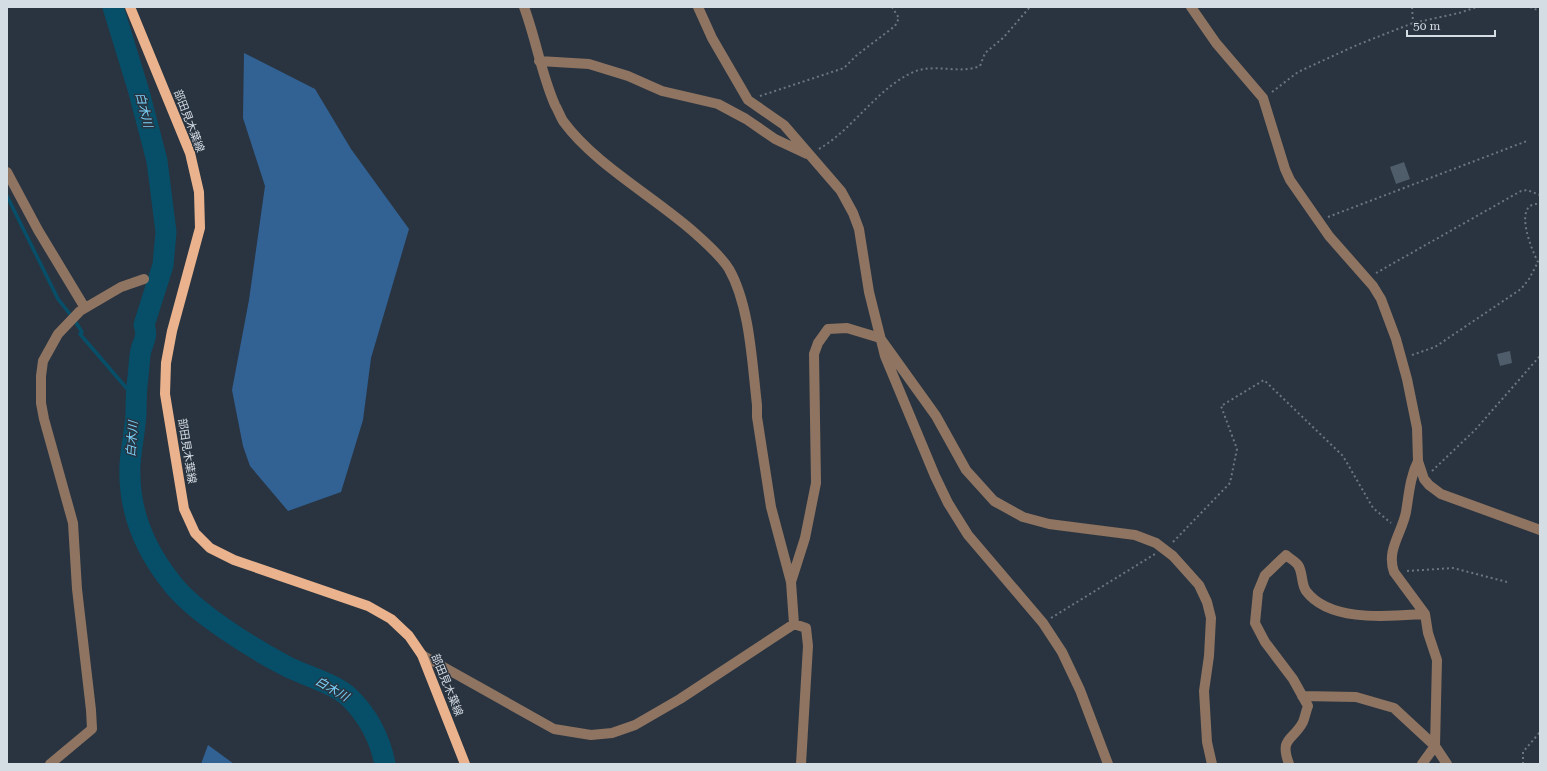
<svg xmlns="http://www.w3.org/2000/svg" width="1547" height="771" font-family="'Roboto Serif','Noto Sans JP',serif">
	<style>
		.forest { fill: #326294 }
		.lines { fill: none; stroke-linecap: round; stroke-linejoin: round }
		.stream { stroke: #074f69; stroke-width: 3.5 }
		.river { stroke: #074f69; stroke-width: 21 }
		.building { fill: #4f5c69 }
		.path { stroke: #6c7680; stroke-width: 2; stroke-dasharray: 2 3; stroke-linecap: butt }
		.minor { stroke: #8e7461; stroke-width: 10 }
		.major { stroke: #eab38d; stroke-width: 10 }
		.labels { text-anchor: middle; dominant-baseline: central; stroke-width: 3; stroke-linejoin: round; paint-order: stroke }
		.street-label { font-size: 11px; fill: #d4dce4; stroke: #293440 }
		.water-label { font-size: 12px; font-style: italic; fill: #79d0f8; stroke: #293440 }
	</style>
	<rect width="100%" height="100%" fill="#293440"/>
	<!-- forest -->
	<path class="forest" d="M 244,53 L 315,89 L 351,149 L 409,229 L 371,358 L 363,420 L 341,492 L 288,511 L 250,466 L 243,446 L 232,390 L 249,300 L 265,186 L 243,118 Z
		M 208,745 L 234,764 L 201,764 Z"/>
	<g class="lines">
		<!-- stream -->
		<path class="stream" d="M 7,196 L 58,299 L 73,318 L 82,332 L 80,334 L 135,398"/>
		<!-- river -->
		<path class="river" d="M 113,7 L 139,92 L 157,161 L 166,232 L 163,265 L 144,325 C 148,336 144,340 141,350 C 139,359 139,369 138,377 C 136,390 136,401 136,414 C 135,431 131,448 130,465 C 128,509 144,548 171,582 C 193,612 255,650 288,667 C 306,676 336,684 350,698 C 368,716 380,739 385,764"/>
	</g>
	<!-- building -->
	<path class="building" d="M 1404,162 L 1410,179 L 1396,184 L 1390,167 Z
		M 1510,351 L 1512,363 L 1500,366 L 1497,354 Z"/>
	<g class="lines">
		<!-- path -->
		<path class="path" d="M 1412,7 L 1413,23
			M 1530,7 L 1540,11
			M 1272,92 L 1298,72 L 1357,45 L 1413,23 L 1459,13 L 1477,7
			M 760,96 L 844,68 L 857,55 L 895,26 L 899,18 L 892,7
			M 819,149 C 853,129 875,91 911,73 C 934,62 958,75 980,66 L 985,53 L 1003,38 L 1030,7
			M 1328,217 L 1527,141
			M 1376,273 L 1521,191 L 1527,190 L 1540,195
			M 1412,355 L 1435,347 L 1521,289 L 1529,279 L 1538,262 C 1531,249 1512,201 1540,204
			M 1432,471 L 1475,430 L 1540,356
			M 1173,542 L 1230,483 L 1237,449 L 1221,406 L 1264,380 L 1343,456 L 1373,508 L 1391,523
			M 1407,571 L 1453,568 L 1507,582
			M 1051,618 L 1155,554
			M 1523,764 L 1523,752 L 1540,732"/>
		<!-- minor -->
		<path class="minor" d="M 524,7 C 536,39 541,73 555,105 C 558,110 560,116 563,121 C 595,165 655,197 696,234 C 708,245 721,256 729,269 C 750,306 752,363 757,405 L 757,417 L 771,507 L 791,582 L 794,624
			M 698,7 L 712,38 L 748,100 L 784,125 L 841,191 L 853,213 L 859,229 L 869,292 L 885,356 L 935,476 L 948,503 L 968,535 L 1043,623 L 1062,652 L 1080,690 L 1108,764
			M 1191,7 L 1216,43 L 1263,98 L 1285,169 L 1290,180 L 1329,236 L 1373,286 L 1381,299 L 1396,339 L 1407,379 L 1417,428 L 1418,461 L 1424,479 L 1429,485 L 1441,494 L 1540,530
			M 539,61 L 589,64 L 628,76 L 662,91 L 718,104 L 746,119 L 775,139 L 807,154
			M 7,172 L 38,230 L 85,308
			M 1418,461 C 1410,477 1409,494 1406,512 C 1402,533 1386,550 1394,572 L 1425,614 L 1428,633 L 1437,660 L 1435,746 L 1447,764
			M 791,582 L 805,538 L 816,483 L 814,354 L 818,343 L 828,329 L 847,328 L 880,338 L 936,416 L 966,470 L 994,501 L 1023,517 L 1049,524 L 1135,535 L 1156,543 L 1173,556 L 1199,585 L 1207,602 L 1211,618 L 1209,656 L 1204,691 L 1207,742 L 1212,764
			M 422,655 L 554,729 L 591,735 L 612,733 L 635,725 L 680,699 L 794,624 L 806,628 L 808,646 L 801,764
			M 1302,696 L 1356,697 L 1394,708 L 1435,746 L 1422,764
			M 50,764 L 92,729 L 91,710 L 77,589 L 73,523 L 44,419 L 41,403 L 41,376 L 43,361 L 58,334 L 80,311 L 121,287 L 144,279
			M 1289,764 C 1279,737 1293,741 1303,722 C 1305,717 1306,711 1308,706 L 1293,679 L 1265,642 L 1255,623 L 1258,592 L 1265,575 L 1286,555 C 1289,558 1295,561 1298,565 C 1303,572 1301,584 1306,591 C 1330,623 1390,616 1425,614"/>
		<!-- major -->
		<path class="major" d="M 130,7 L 190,153 L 199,192 L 200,228 L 172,331 L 166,363 L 165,394 L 184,509 L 195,533 L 210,548 L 234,560 L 368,606 L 391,619 L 409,636 L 422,655 L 465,764"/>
	</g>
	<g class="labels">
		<!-- street labels -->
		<g class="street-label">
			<text transform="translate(189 121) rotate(69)">部田見木葉線</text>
			<text transform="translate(187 451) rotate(81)">部田見木葉線</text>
			<text transform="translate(447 685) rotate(68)">部田見木葉線</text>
		</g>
		<!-- water labels -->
		<g class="water-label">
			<text transform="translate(144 110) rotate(76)">白木川</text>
			<text transform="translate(132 439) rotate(-86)">白木川</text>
			<text transform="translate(332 689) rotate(30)">白木川</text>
		</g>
	</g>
	<!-- border -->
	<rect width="1547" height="771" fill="none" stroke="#d4dce4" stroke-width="16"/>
	<!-- scale -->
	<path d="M1407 30v6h88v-6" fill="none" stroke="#d4dce4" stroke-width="2"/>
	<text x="1413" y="30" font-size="12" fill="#d4dce4" stroke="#293440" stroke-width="3" paint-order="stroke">50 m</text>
</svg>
